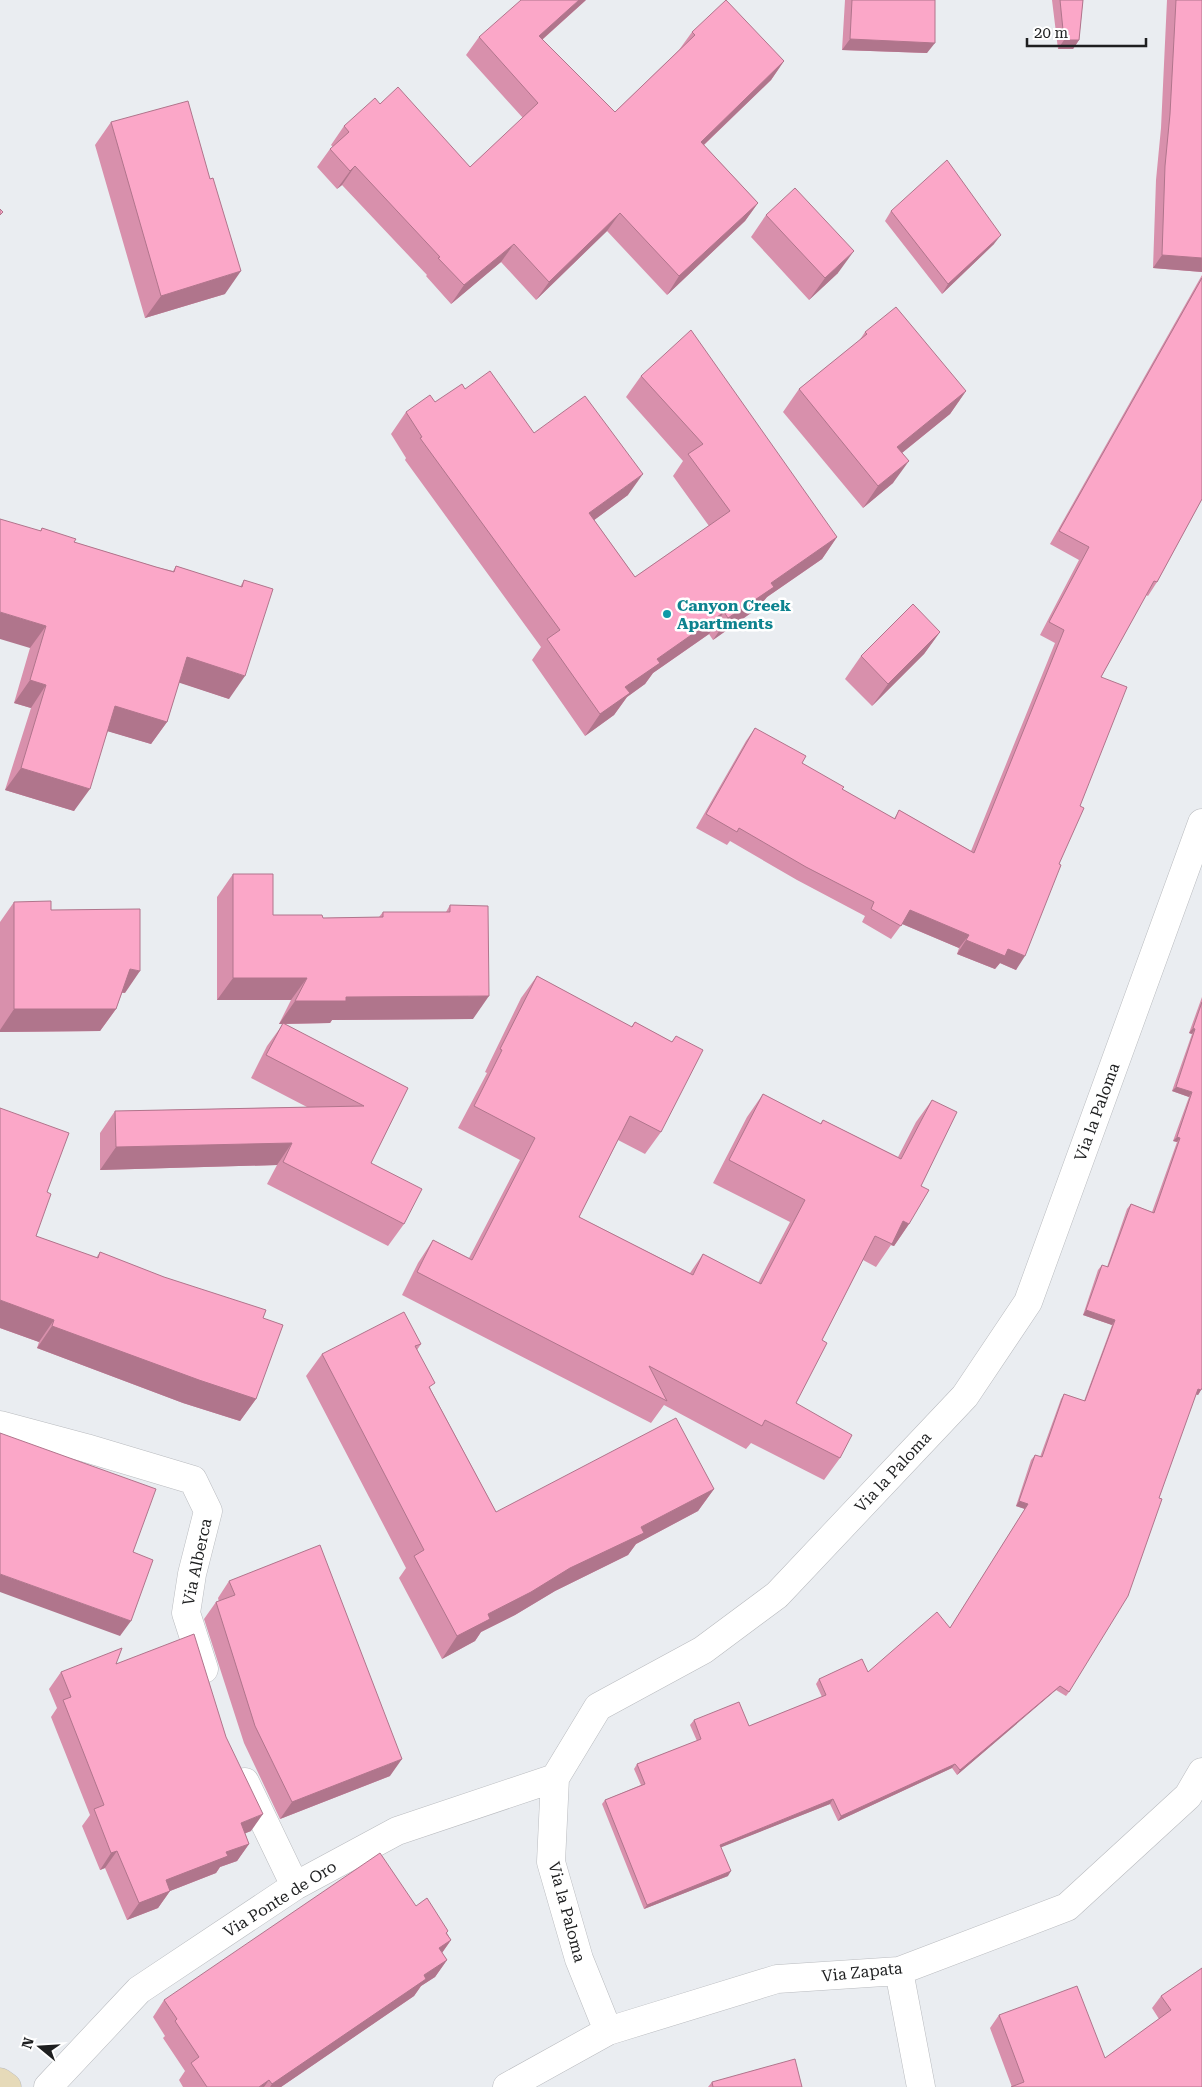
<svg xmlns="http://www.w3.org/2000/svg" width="1202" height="2087" font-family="'Roboto Serif',serif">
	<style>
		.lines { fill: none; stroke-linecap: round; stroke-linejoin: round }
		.minor-casing { stroke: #b9bbbf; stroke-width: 29 }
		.secondary-casing { stroke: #b9bbbf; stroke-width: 29 }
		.minor { stroke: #fff; stroke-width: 28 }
		.secondary { stroke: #e6dab9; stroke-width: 28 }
		.wall { fill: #d890ac }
		.shaded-wall { fill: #b0758c }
		.building { fill: #fba7c8; stroke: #b0758c }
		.culture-dot { fill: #0f9aa8; stroke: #fff; stroke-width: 2 }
		.labels { text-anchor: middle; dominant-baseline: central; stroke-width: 5; stroke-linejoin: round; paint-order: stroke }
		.culture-label { font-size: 16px; font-weight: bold; fill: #0d838f; stroke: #fff; text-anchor: start }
		.street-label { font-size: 16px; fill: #1e1f20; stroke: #fff }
	</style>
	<rect width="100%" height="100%" fill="#eaedf1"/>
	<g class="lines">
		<!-- minor casing -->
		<g class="minor-casing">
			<path id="minor" d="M 0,1425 L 86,1448 L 193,1480 L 208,1511 L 192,1574 L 186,1613 L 204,1669
				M 245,1782 L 295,1886
				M 899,1971 L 921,2087
				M 608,2031 L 579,1959 L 551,1862 L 555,1778 L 598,1707 L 703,1650 L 777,1595 L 965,1396 L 1028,1302 L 1202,823
				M 48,2087 L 139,1990 L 295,1886 L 397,1831 L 555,1778
				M 507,2087 L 608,2031 L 777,1979 L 899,1971 L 1067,1907 L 1188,1796 L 1202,1772"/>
		</g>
		<!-- secondary casing -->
		<g class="secondary-casing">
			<path id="secondary" d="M 0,2082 L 7,2087"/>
		</g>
		<!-- minor -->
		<use href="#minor" class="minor"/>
		<!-- secondary -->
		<use href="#secondary" class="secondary"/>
	</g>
	<!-- wall -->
	<path class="wall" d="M 586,0 L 542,40 L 615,112 L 679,50 L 692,32 L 784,61 L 771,80 L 704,145 L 758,203 L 745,221 L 667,295 L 607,231 L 536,300 L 501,262 L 451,304 L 426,276 L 427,275 L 342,185 L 337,189 L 317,167 L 330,149 L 333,147 L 331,145 L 344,126 L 380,104 L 470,167 L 523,118 L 466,55 L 479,37 Z
		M 845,0 L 935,0 L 927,53 L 842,50 Z
		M 1052,0 L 1083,0 L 1079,40 L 1073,49 L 1058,49 Z
		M 1167,0 L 1202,0 L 1202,272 L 1153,268 L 1156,180 L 1161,128 Z
		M 111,122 L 210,179 L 225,294 L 145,318 L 95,145 Z
		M 891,211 L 994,244 L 942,294 L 885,221 Z
		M 766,215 L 838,273 L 809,300 L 751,237 Z
		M 1202,275 L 1202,499 L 1157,582 L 1148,596 L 1146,595 L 1101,677 L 1080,806 L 1059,864 L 1016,970 L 1000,963 L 995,969 L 957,954 L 959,948 L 902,924 L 891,939 L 862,922 L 865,916 L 797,880 L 730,841 L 727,845 L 696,828 L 746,741 L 755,728 L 802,763 L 842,789 L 894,819 L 899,810 L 971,851 L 1055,643 L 1040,635 L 1079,560 L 1050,544 Z
		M 865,332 L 966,391 L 950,414 L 902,453 L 893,483 L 863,508 L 783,412 L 799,389 L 859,341 Z
		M 641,376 L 837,537 L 822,559 L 767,597 L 758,608 L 713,640 L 709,634 L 653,673 L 645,684 L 627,697 L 614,715 L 585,736 L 532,660 L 541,647 L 405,460 L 406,458 L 391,434 L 406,412 L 435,402 L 465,389 L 534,433 L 628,495 L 594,520 L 635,577 L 709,526 L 673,476 L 683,461 L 626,397 Z
		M 42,528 L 74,542 L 156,567 L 173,571 L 176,566 L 240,587 L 244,580 L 229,699 L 179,682 L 167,722 L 151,744 L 108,731 L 74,811 L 5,790 L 31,708 L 14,703 L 30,648 L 40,531 Z
		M 940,632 L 924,654 L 872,706 L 845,679 L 861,656 Z
		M 233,874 L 273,915 L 323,918 L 379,917 L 383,912 L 446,912 L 450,905 L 473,1019 L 332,1020 L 330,1023 L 283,1024 L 408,1088 L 371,1163 L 404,1224 L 388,1246 L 267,1184 L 277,1165 L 100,1170 L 100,1133 L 115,1111 L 307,1107 L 251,1078 L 267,1046 L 283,1024 L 279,1024 L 291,1000 L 217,1000 L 217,897 Z
		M 14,902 L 125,993 L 122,993 L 116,1009 L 100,1031 L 0,1032 L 0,922 Z
		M 537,976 L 631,1027 L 635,1022 L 672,1042 L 676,1036 L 661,1132 L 645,1154 L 618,1140 L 579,1217 L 690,1273 L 703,1254 L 758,1283 L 790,1222 L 713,1183 L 747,1117 L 763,1094 L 820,1124 L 823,1120 L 898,1157 L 916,1122 L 932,1100 L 921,1186 L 909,1224 L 894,1246 L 891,1245 L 876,1267 L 863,1260 L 822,1340 L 796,1403 L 840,1458 L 824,1480 L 751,1443 L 746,1449 L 664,1405 L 651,1423 L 402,1295 L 418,1263 L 433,1240 L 469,1258 L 520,1160 L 458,1128 L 487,1073 L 485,1072 L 521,998 Z
		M 1202,997 L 1202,1388 L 1198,1395 L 1196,1394 L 1069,1692 L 1066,1696 L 1056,1690 L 957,1775 L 952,1768 L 838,1821 L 830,1804 L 721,1847 L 728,1876 L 644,1909 L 602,1804 L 605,1800 L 641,1785 L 634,1769 L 637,1764 L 697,1741 L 690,1725 L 694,1720 L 749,1726 L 822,1697 L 816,1684 L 819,1679 L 868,1672 L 950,1628 L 1025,1509 L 1016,1506 L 1031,1460 L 1035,1455 L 1040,1457 L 1061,1399 L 1064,1394 L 1084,1401 L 1112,1325 L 1083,1315 L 1098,1270 L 1102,1265 L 1107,1267 L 1127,1209 L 1131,1204 L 1152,1212 L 1177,1142 L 1173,1141 L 1189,1097 L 1172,1091 L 1192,1034 L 1189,1033 Z
		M 47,1192 L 36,1236 L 96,1258 L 100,1252 L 263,1318 L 256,1399 L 240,1421 L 183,1403 L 37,1348 L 39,1342 L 0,1328 Z
		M 421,1344 L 417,1350 L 431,1390 L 496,1512 L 714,1489 L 698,1511 L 636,1544 L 628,1555 L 555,1591 L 515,1615 L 481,1632 L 475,1641 L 442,1659 L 399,1578 L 406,1568 L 306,1376 L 322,1354 Z
		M 229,1581 L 390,1776 L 280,1819 L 244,1743 L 204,1619 L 216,1602 L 219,1602 L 218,1598 Z
		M 116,1664 L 251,1831 L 245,1833 L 249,1844 L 237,1861 L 220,1867 L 216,1873 L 170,1891 L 158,1908 L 127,1920 L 105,1868 L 100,1870 L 82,1826 L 90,1815 L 51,1717 L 57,1708 L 49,1689 L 61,1672 Z
		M 448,1931 L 447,1933 L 451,1940 L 442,1953 L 447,1960 L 435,1977 L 421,1986 L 414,1996 L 281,2087 L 183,2087 L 179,2080 L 185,2071 L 163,2038 L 165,2036 L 153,2017 L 164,2000 Z
		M 1202,1968 L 1202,2087 L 1012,2087 L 990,2028 L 999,2015 L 1105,2058 L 1159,2019 L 1152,2008 L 1161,1996 Z
		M 712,2082 L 802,2087 L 708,2087 Z"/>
	<!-- shaded-wall -->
	<path class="shaded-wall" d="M 579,0 L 586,0 L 526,54 L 539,36 Z
		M 850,39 L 935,43 L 927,53 L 842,50 Z
		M 1064,40 L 1079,40 L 1073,49 L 1058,49 Z
		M 784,61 L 771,80 L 688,160 L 701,142 Z
		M 355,166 L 342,185 L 337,189 L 350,171 Z
		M 758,203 L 745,221 L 667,295 L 679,276 Z
		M 620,213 L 607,231 L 536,300 L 549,282 Z
		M 1001,235 L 994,244 L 942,294 L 948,284 Z
		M 514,244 L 501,262 L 451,304 L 464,285 Z
		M 854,251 L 838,273 L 809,300 L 825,278 Z
		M 1162,255 L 1202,258 L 1202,272 L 1153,268 Z
		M 241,271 L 225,294 L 145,318 L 161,296 Z
		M 966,391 L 950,414 L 882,469 L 897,447 Z
		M 909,461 L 893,483 L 863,508 L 878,486 Z
		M 643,474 L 628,495 L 574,535 L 589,513 Z
		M 837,537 L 822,559 L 767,597 L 758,608 L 713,640 L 728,618 L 771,583 Z
		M 0,612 L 46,626 L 30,648 L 0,639 Z
		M 724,612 L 709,634 L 653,673 L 645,684 L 627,697 L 614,715 L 585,736 L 600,714 L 625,687 L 657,659 Z
		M 940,632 L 924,654 L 872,706 L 888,684 Z
		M 187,657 L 245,676 L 229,699 L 171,680 Z
		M 30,680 L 46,685 L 31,708 L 14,703 Z
		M 115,706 L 167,722 L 151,744 L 100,729 Z
		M 21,768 L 90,789 L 74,811 L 5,790 Z
		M 910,910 L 969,935 L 959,948 L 900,923 Z
		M 966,940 L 1008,949 L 1025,956 L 1016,970 L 1000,963 L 995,969 L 957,954 Z
		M 130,969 L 140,971 L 125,993 L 115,991 Z
		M 233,978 L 307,978 L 291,1000 L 217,1000 Z
		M 489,996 L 473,1019 L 332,1020 L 330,1023 L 279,1024 L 295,1001 L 346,997 Z
		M 14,1009 L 116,1009 L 100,1031 L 0,1032 L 0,1030 Z
		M 1193,1028 L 1195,1029 L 1192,1034 L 1189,1033 Z
		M 1176,1087 L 1192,1092 L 1189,1097 L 1172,1091 Z
		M 1177,1137 L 1180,1138 L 1177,1142 L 1173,1141 Z
		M 292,1143 L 277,1165 L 100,1170 L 116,1147 Z
		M 903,1221 L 909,1224 L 894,1246 L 891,1245 Z
		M 0,1300 L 54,1320 L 39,1342 L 0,1328 Z
		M 1086,1310 L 1115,1320 L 1112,1325 L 1083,1315 Z
		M 52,1326 L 256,1399 L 240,1421 L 183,1403 L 37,1348 Z
		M 1198,1389 L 1201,1390 L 1198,1395 L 1195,1394 Z
		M 714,1489 L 698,1511 L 636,1544 L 628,1555 L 555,1591 L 515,1615 L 481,1632 L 475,1641 L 442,1659 L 457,1636 L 488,1614 L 641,1527 Z
		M 1019,1501 L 1028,1504 L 1025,1509 L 1016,1506 Z
		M 0,1574 L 131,1621 L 120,1636 L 0,1592 Z
		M 1060,1686 L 1056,1690 L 957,1775 L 960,1770 Z
		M 402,1759 L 390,1776 L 280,1819 L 292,1802 Z
		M 955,1764 L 952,1768 L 838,1821 L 841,1816 Z
		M 833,1799 L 830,1804 L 717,1849 L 720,1845 Z
		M 263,1814 L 251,1831 L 229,1840 L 241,1823 Z
		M 249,1844 L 237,1861 L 220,1867 L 216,1873 L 170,1891 L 158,1908 L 127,1920 L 139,1903 L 166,1880 L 226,1852 Z
		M 117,1851 L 105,1868 L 100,1870 L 111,1853 Z
		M 731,1871 L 728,1876 L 644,1909 L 647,1905 Z
		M 451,1940 L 439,1957 L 439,1948 Z
		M 447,1960 L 435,1977 L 421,1986 L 414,1996 L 281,2087 L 270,2087 L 272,2084 L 424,1975 Z
		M 269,2080 L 264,2087 L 259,2087 Z"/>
	<!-- building -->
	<path class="building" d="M 521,0 L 579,0 L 539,36 L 615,112 L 695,35 L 692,32 L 726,0 L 784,61 L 701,142 L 758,203 L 679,276 L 620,213 L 549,282 L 514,244 L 464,285 L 438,258 L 440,257 L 355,166 L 350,171 L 330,149 L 349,132 L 344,126 L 375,98 L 380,104 L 398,87 L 470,167 L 538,103 L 479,37 Z
		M 852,0 L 935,0 L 935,43 L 850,39 Z
		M 1060,0 L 1083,0 L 1079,40 L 1064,40 Z
		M 1176,0 L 1202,0 L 1202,258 L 1162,255 L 1165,166 L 1170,114 Z
		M 188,101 L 210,179 L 213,178 L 241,271 L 161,296 L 111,122 Z
		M 947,160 L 1001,235 L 948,284 L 891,211 Z
		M 795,188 L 854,251 L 825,278 L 766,215 Z
		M 0,209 L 3,212 L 0,215 Z
		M 1202,278 L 1202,499 L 1157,582 L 1154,581 L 1101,677 L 1127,687 L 1080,806 L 1084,808 L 1059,864 L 1061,865 L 1025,956 L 1008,949 L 1005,956 L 966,940 L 969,935 L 910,910 L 901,926 L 871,909 L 874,902 L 806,867 L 739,828 L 737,832 L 706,814 L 755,728 L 806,756 L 802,763 L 844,787 L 842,789 L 895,819 L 899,810 L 974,853 L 1064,630 L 1049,622 L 1089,547 L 1059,531 Z
		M 896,307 L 966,391 L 897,447 L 909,461 L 878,486 L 799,389 L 867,334 L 865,332 Z
		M 691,330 L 837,537 L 771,583 L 774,587 L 728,618 L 724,612 L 657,659 L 660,663 L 625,687 L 630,693 L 600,714 L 547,639 L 560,630 L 420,438 L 422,437 L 406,412 L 430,395 L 435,402 L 462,384 L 465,389 L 490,371 L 534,433 L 585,396 L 643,474 L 589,513 L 635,577 L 730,511 L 688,454 L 703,444 L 641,376 Z
		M 0,519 L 41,531 L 42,528 L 76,539 L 74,542 L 156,567 L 174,572 L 176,566 L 242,587 L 244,580 L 273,589 L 245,676 L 187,657 L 167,722 L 115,706 L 90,789 L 21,768 L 46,685 L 30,680 L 46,626 L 0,612 Z
		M 913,604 L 940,632 L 888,684 L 861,656 Z
		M 233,874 L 273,874 L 273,915 L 322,915 L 323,918 L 383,917 L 383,912 L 450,912 L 450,905 L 488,906 L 489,996 L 346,997 L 346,1001 L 295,1001 L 307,978 L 233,978 Z
		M 51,901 L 51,910 L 140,909 L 140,971 L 130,969 L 116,1009 L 14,1009 L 14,902 Z
		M 537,976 L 632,1027 L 635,1022 L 672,1042 L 676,1036 L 703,1050 L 661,1132 L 630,1116 L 579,1217 L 693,1275 L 703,1254 L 761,1284 L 805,1200 L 729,1160 L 763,1094 L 821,1124 L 823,1120 L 901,1159 L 932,1100 L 957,1112 L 921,1186 L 929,1190 L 909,1224 L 903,1221 L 892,1244 L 875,1236 L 822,1340 L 827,1343 L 796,1403 L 852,1435 L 840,1458 L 765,1420 L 762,1426 L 649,1366 L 667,1401 L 417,1272 L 433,1240 L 472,1260 L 535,1138 L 474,1106 L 502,1050 L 500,1049 Z
		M 1202,1002 L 1202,1388 L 1201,1390 L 1198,1389 L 1159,1498 L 1162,1499 L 1128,1596 L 1069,1692 L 1060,1686 L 960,1770 L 955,1764 L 841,1816 L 833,1799 L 720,1845 L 731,1871 L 647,1905 L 605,1800 L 645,1784 L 637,1764 L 701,1739 L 694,1720 L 739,1702 L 749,1726 L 826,1695 L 819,1679 L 862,1659 L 868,1672 L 937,1612 L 950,1628 L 1028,1504 L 1019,1501 L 1035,1455 L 1042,1457 L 1064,1394 L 1085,1401 L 1115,1320 L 1086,1310 L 1102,1265 L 1108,1267 L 1131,1204 L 1154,1213 L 1180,1138 L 1177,1137 L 1192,1092 L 1176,1087 L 1195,1029 L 1193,1028 Z
		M 283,1023 L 408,1088 L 371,1163 L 422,1189 L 404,1224 L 283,1162 L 292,1143 L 116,1147 L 115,1111 L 364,1106 L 266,1055 Z
		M 0,1108 L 69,1133 L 47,1192 L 51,1194 L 36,1236 L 98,1258 L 100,1252 L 164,1277 L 266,1310 L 263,1318 L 283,1325 L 256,1399 L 199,1380 L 52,1326 L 54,1320 L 0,1300 Z
		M 404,1312 L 421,1344 L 415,1346 L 435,1383 L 429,1387 L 496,1512 L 676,1418 L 714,1489 L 641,1527 L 644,1533 L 570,1568 L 531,1592 L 488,1614 L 490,1619 L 457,1636 L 414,1556 L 424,1550 L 322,1354 Z
		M 0,1433 L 156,1489 L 133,1552 L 153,1560 L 131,1621 L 0,1574 Z
		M 320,1545 L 402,1759 L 292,1802 L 255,1726 L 216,1602 L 235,1595 L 229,1581 Z
		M 194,1634 L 226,1737 L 263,1814 L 241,1823 L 249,1844 L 226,1852 L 228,1856 L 166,1880 L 170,1891 L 139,1903 L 117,1851 L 111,1853 L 94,1809 L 104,1805 L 63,1700 L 71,1697 L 61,1672 L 122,1648 L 116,1664 Z
		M 380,1853 L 416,1906 L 427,1898 L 448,1931 L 446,1933 L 451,1940 L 439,1948 L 447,1960 L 424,1975 L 426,1979 L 272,2084 L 269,2080 L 259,2087 L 207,2087 L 191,2063 L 199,2057 L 175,2021 L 177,2019 L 164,2000 Z
		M 1202,1968 L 1202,2087 L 1011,2087 L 1024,2082 L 999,2015 L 1077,1986 L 1105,2058 L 1171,2010 L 1161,1996 Z
		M 795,2059 L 802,2087 L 713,2087 L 712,2082 Z"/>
	<!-- markers -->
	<circle class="culture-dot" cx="667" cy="614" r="5"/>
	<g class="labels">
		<!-- culture labels -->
		<g class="culture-label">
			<text x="677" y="605">Canyon Creek<tspan x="677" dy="18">Apartments</tspan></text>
		</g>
		<!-- street labels -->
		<g class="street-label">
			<text transform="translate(1097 1112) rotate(-70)">Via la Paloma</text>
			<text transform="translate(893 1472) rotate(-47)">Via la Paloma</text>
			<text transform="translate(197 1562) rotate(-78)">Via Alberca</text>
			<text transform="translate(280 1899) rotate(-32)">Via Ponte de Oro</text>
			<text transform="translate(567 1912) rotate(75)">Via la Paloma</text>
			<text transform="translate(862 1972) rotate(-6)">Via Zapata</text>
		</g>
	</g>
	<!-- north arrow -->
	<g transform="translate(40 2047) rotate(288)" stroke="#ffffff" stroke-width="4" paint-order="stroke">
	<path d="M0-4L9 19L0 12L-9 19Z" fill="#1e1f20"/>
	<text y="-8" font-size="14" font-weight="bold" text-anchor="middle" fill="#1e1f20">N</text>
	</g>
	<!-- scale -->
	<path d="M1027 38v8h119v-8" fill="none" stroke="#1e1f20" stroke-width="2.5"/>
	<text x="1034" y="38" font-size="15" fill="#1e1f20" stroke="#ffffff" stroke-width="4" paint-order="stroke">20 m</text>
</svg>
